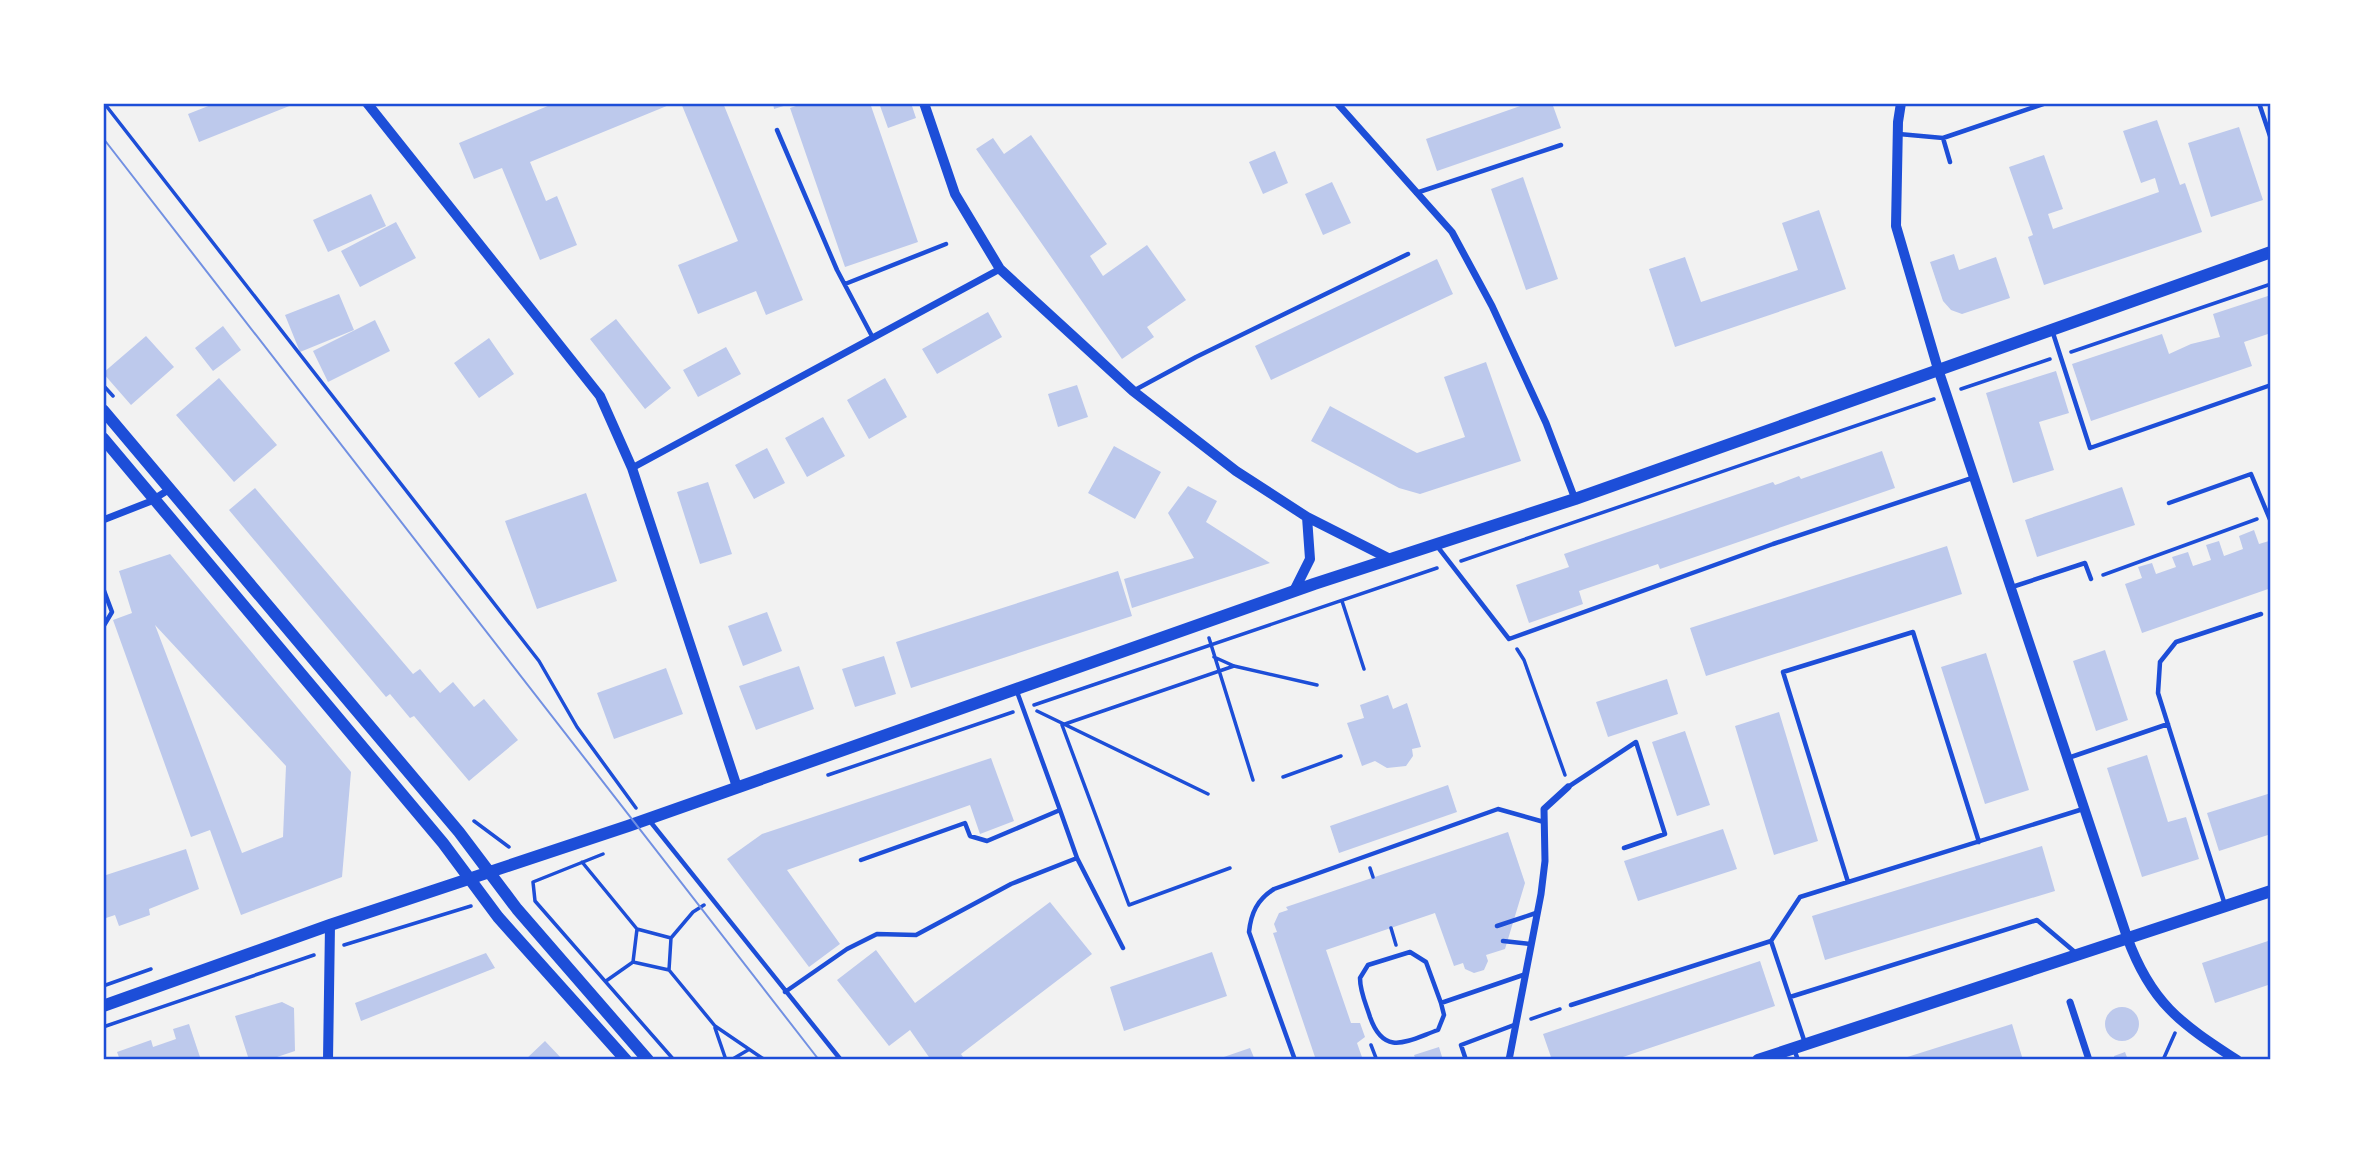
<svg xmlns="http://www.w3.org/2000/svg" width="2374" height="1163" font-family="Raleway,sans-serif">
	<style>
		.building { fill: #bdc9ec; fill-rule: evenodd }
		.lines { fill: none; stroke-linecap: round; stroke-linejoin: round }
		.path { stroke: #1d4ed8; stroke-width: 3.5 }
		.service { stroke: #1d4ed8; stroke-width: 4.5 }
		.minor { stroke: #1d4ed8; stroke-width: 7 }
		.tertiary { stroke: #1d4ed8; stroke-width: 10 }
		.secondary { stroke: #1d4ed8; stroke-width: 12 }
		.tram { stroke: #7290e2; stroke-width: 2 }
		.neatline { fill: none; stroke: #1d4ed8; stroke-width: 2.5 }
	</style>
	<rect width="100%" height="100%" fill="#f2f2f2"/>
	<!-- building -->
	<path class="building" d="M 216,103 L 297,103 L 199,142 L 188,114 Z
		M 555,103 L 674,103 L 530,162 L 546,201 L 557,196 L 577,245 L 540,260 L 502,168 L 474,179 L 459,143 Z
		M 681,103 L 723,103 L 803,300 L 766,315 L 756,291 L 698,314 L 678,265 L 738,241 Z
		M 773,103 L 790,103 L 790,104 L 774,109 Z
		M 805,103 L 870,103 L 918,242 L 845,267 L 790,108 Z
		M 879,103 L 911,103 L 916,118 L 888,128 Z
		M 1529,103 L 1552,103 L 1561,128 L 1437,171 L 1426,139 Z
		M 2157,120 L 2180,185 L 2185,183 L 2202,232 L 2044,285 L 2028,237 L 2033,235 L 2009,167 L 2044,155 L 2063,209 L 2048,214 L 2053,229 L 2159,192 L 2155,178 L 2141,183 L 2123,131 Z
		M 2239,127 L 2263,200 L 2211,217 L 2188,143 Z
		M 1031,135 L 1107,244 L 1090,256 L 1103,276 L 1147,245 L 1186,300 L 1147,327 L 1154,337 L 1122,359 L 976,149 L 993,138 L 1004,154 Z
		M 1275,151 L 1288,183 L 1263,194 L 1249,162 Z
		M 1523,177 L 1558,279 L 1526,290 L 1491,189 Z
		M 1332,182 L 1351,223 L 1323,235 L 1305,194 Z
		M 371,194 L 386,226 L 328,252 L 313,220 Z
		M 1819,210 L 1846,289 L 1675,347 L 1649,269 L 1685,257 L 1701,302 L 1798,270 L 1782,223 Z
		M 396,222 L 416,258 L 360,287 L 341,251 Z
		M 1954,254 L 1959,270 L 1996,257 L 2010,298 L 1962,314 L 1951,310 L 1943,301 L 1930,262 Z
		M 1437,259 L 1453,294 L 1271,380 L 1255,346 Z
		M 339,294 L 354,330 L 300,352 L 285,315 Z
		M 2271,295 L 2271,333 L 2244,342 L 2252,366 L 2091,421 L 2072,364 L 2162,334 L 2169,354 L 2191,344 L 2220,337 L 2213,314 Z
		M 988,312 L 1002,337 L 937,374 L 922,349 Z
		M 616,319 L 671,388 L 645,409 L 590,339 Z
		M 375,320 L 390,351 L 328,382 L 313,351 Z
		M 223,326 L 241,350 L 213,371 L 195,348 Z
		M 146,336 L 174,367 L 131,405 L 103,373 Z
		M 489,338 L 514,374 L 479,398 L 454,363 Z
		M 726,347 L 741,374 L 698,397 L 683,370 Z
		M 1486,362 L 1521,461 L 1420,494 L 1399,488 L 1311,441 L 1330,406 L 1417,453 L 1465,437 L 1444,377 Z
		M 2056,371 L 2069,413 L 2039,422 L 2054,470 L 2013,483 L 1986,393 Z
		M 219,378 L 277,445 L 234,482 L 176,415 Z
		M 885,378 L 907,417 L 869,439 L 847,400 Z
		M 1077,385 L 1088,417 L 1058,427 L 1048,394 Z
		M 823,417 L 845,456 L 807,477 L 785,438 Z
		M 1114,446 L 1161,472 L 1135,519 L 1088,493 Z
		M 767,448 L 785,483 L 754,499 L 735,465 Z
		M 1882,451 L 1895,488 L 1660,569 L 1658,564 L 1579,591 L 1583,604 L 1529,623 L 1516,585 L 1569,567 L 1564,554 L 1773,482 L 1775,485 L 1799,476 L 1801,479 Z
		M 708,482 L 732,554 L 700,564 L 677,492 Z
		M 1188,486 L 1217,501 L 1206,522 L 1270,563 L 1132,608 L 1124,579 L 1194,558 L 1168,513 Z
		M 2122,487 L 2135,525 L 2037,557 L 2025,520 Z
		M 255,488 L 413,674 L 420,669 L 440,693 L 453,682 L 474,707 L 484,699 L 518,740 L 469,781 L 414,716 L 410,718 L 390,694 L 386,697 L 229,510 Z
		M 586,493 L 617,581 L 537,609 L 505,521 Z
		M 2254,530 L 2259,544 L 2269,541 L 2271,548 L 2271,588 L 2142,633 L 2125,584 L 2142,578 L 2138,567 L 2152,563 L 2156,574 L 2176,567 L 2172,557 L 2188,552 L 2193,566 L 2211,560 L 2206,545 L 2219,541 L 2224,556 L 2243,549 L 2239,536 Z
		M 1947,546 L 1962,594 L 1706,676 L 1690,628 Z
		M 170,554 L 351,772 L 342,877 L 241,915 L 210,830 L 191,837 L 113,620 L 132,613 L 119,571 ZM 155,625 L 286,766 L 283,837 L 242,853 Z
		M 1118,571 L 1132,616 L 911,688 L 896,642 Z
		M 767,612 L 782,651 L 743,666 L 728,626 Z
		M 2105,650 L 2128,720 L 2096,731 L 2073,661 Z
		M 1986,653 L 2029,790 L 1985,804 L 1941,667 Z
		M 884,656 L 896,694 L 855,707 L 842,669 Z
		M 799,666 L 814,709 L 756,730 L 739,686 Z
		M 666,668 L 683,714 L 614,739 L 597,693 Z
		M 1667,679 L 1678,714 L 1608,737 L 1596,702 Z
		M 1388,695 L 1393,709 L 1407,703 L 1421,747 L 1412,749 L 1413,756 L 1406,766 L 1387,768 L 1375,761 L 1362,766 L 1347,723 L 1364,718 L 1360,705 Z
		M 1779,712 L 1818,841 L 1774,855 L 1735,726 Z
		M 1685,731 L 1710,805 L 1677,816 L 1652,742 Z
		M 2147,755 L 2168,822 L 2186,817 L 2199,859 L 2142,877 L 2107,768 Z
		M 991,758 L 1014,821 L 980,834 L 970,805 L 787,870 L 840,944 L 809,967 L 727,859 L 762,834 Z
		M 1448,785 L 1457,812 L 1339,853 L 1330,826 Z
		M 2271,793 L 2271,834 L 2219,851 L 2207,813 Z
		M 1723,829 L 1737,869 L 1638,901 L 1624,861 Z
		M 1508,832 L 1525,883 L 1505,949 L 1486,955 L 1488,961 L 1484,970 L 1474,973 L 1465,969 L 1463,963 L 1454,966 L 1435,913 L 1326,950 L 1351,1023 L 1360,1023 L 1365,1037 L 1357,1043 L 1363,1060 L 1316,1060 L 1273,933 L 1277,932 L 1274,924 L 1279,913 L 1288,910 L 1286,907 Z
		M 2042,846 L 2055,891 L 1825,960 L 1812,916 Z
		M 186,849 L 199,889 L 149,909 L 150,915 L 119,926 L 115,915 L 103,919 L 103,876 Z
		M 1050,902 L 1092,954 L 961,1054 L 965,1060 L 931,1060 L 910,1030 L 889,1046 L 837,980 L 876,950 L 915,1003 Z
		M 2271,940 L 2271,984 L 2215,1003 L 2202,963 Z
		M 1212,952 L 1227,996 L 1124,1031 L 1110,987 Z
		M 486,953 L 495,968 L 361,1021 L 355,1003 Z
		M 1760,961 L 1775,1006 L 1614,1060 L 1552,1060 L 1543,1034 Z
		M 282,1002 L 294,1008 L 295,1051 L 268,1060 L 249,1060 L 235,1016 Z
		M2105 1024a17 17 0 1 1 34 0a17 17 0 1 1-34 0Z
		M 189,1024 L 201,1060 L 120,1060 L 117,1052 L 151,1040 L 153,1047 L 176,1039 L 173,1029 Z
		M 2012,1024 L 2023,1060 L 1901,1060 L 1901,1059 Z
		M 545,1041 L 563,1060 L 525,1060 Z
		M 1439,1047 L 1443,1060 L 1416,1060 L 1414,1055 Z
		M 1250,1048 L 1255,1060 L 1218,1060 L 1218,1059 Z
		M 2125,1052 L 2128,1060 L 2115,1060 L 2114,1056 Z"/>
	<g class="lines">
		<!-- path -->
		<path class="path" d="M 104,103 L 539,661 L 577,727 L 636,808
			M 2071,352 L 2271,284
			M 103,385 L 113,396
			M 1961,389 L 2050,359
			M 1461,561 L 1934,399
			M 2103,575 L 2257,519
			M 1342,601 L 1364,669
			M 1209,638 L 1253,780
			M 1517,649 L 1524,660 L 1565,775
			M 1214,657 L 1234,666 L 1317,685
			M 1034,705 L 1437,568
			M 1037,711 L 1208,794
			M 828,775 L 1013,712
			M 1283,777 L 1341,756
			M 474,821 L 509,847
			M 603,854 L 533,882 L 535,901 L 674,1060
			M 582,862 L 637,929 L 671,938 L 669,970 L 633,962 L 637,929
			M 1230,868 L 1129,905 L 1062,725 L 1234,666
			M 1370,868 L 1373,877
			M 1391,928 L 1396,945
			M 671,938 L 693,912 L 704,905
			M 344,945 L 471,906
			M 669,970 L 715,1026 L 765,1060
			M 606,981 L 633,962
			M 103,986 L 151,969
			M 1531,1019 L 1560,1009
			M 103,1027 L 314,955
			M 715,1028 L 726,1060
			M 1371,1045 L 1376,1058 L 1372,1060
			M 731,1060 L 748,1050
			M 2163,1060 L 2175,1033"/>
		<!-- service -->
		<path class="service" d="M 2259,103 L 2271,139
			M 777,130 L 837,270 L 873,338
			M 1899,134 L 1943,138 L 2046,103
			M 1943,138 L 1950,162
			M 1416,193 L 1561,145
			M 845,284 L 946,244
			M 2052,330 L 2090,448 L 2271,385
			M 1133,391 L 1196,357 L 1408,254
			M 2169,503 L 2251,474 L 2271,522
			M 1437,546 L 1509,639 L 1773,544 L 1972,478
			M 2012,587 L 2085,563 L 2091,579
			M 103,588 L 112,612 L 103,627
			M 2068,758 L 2168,724
			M 1568,787 L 1636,742 L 1665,834 L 1624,848
			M 1060,810 L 1077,858 L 1123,948
			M 649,820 L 841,1060
			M 861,860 L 965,823 L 970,836 L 987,841 L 1060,810 L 1016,689
			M 1848,882 L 1783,672 L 1913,632 L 1979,842
			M 2225,905 L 2158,693 L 2160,662 L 2176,642 L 2261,614
			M 1497,926 L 1536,913
			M 1503,941 L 1530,944
			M 1771,941 L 1800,897 L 2083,809
			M 785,992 L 847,949 L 877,934 L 916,935 L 1011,884 L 1077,858
			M 1790,997 L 2037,920 L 2076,953
			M 1441,1003 L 1444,1015 L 1438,1030 C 1407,1041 1384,1057 1370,1017 C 1366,1004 1360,992 1360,978 L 1368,965 L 1410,952 L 1426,962 L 1441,1003 L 1523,975
			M 1571,1005 L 1771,941 L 1805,1043
			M 1794,1049 L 1798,1060
			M 1295,1060 L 1249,932 C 1251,913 1257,900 1274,889 L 1498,809 L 1544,822
			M 1466,1060 L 1461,1045 L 1514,1025"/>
		<!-- minor -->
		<path class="minor" d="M 1337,103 L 1452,232 L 1492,306 L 1546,423 L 1575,499
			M 632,468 L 1000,269
			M 103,520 L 149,502 L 170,489
			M 2070,1002 L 2089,1060
			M 1509,1060 L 1541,894 L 1545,861 L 1544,809 L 1568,787"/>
		<!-- tertiary -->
		<path class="tertiary" d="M 367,103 L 600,396 L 632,468 L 737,787
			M 924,103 L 955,194 L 1000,269 L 1133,391 L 1236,471 L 1307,517 L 1390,559
			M 1901,103 L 1898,122 L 1896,226 L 1938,369 L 2127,937 C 2151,1003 2180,1023 2237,1060
			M 1294,591 L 1310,559 L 1307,517
			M 328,1060 L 330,925"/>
		<!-- secondary -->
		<path class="secondary" d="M 103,410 L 459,832 L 517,909 L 648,1060
			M 103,438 L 443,843 L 498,917 L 626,1060
			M 103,1006 L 330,925 L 628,826 L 1314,584 L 1575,499 L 2271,252
			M 1758,1060 L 2271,891"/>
		<!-- tram -->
		<path class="tram" d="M 103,138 L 819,1060"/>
	</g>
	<!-- border -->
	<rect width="2374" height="1163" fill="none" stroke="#ffffff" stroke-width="210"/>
	<rect x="105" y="105" width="2164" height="953" class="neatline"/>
</svg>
